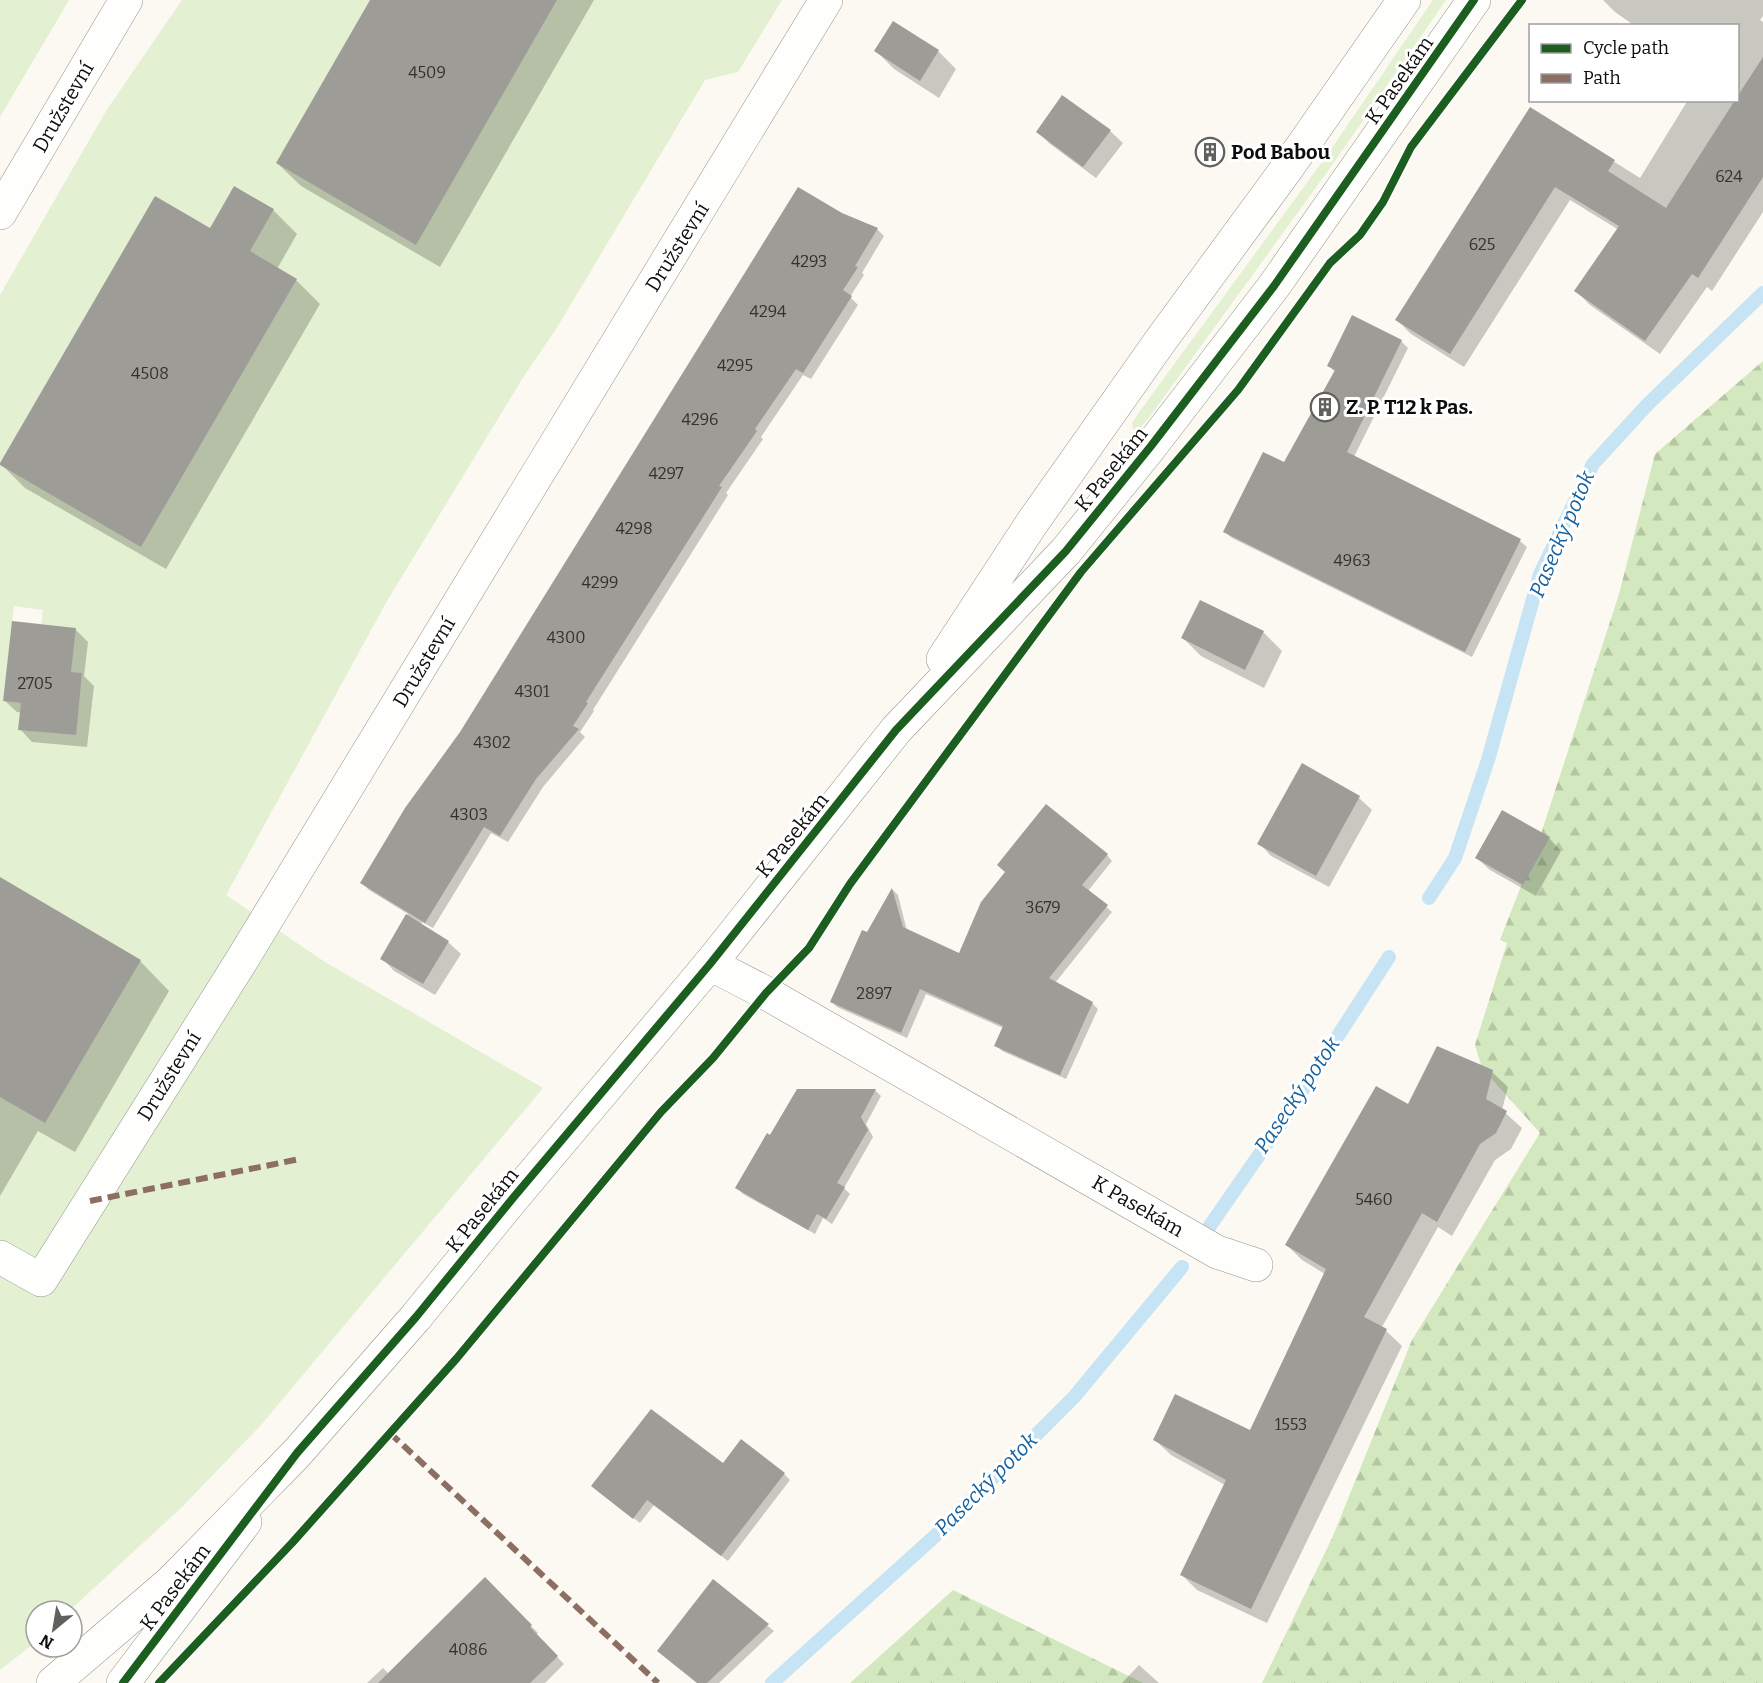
<svg xmlns="http://www.w3.org/2000/svg" width="1763" height="1683" font-family="Bitter,serif">
	<style>
		.grass { fill: #e3f0d1; fill-rule: evenodd }
		.forest { fill: url(#forest-firs) }
		.shadow { fill: #0003 }
		.lines { fill: none; stroke-linecap: round; stroke-linejoin: round }
		.stream { stroke: #c7e4f5; stroke-width: 14 }
		.building { fill: #9e9c97 }
		.minor-casing { stroke: #949390; stroke-width: 34 }
		.tertiary-casing { stroke: #949390; stroke-width: 34 }
		.minor { stroke: #fefefd; stroke-width: 33 }
		.tertiary { stroke: #fefefd; stroke-width: 33 }
		.quiet { stroke: #8d6e63; stroke-width: 6; stroke-dasharray: 12 6; stroke-linecap: butt }
		.cycleway-casing { stroke: #fff; stroke-width: 11 }
		.cycleway { stroke: #1b5e20; stroke-width: 8 }
		.labels { text-anchor: middle; dominant-baseline: central; stroke-width: 6; stroke-linejoin: round; paint-order: stroke }
		.number-label { font-size: 16px; fill: #313130 }
		.street-label { font-size: 20px; fill: #0d0d0d; stroke: #fff }
		.poi-label { font-size: 20px; font-weight: bold; fill: #0d0d0d; stroke: #fff; text-anchor: start }
		.water-label { font-size: 21px; font-style: italic; fill: #15619f; stroke: #fff }
	</style>
	<defs>
		<pattern id="forest-firs" width="22" height="20" patternUnits="userSpaceOnUse" patternTransform="scale(1.5)"><rect width="22" height="20" fill="#d3e8be"/><path d="M5 1l3.5 6h-7zM16 11l3.5 6h-7z" fill="#b4c6a2"/></pattern>
	</defs>
	<rect width="100%" height="100%" fill="#fbf9f1"/>
	<!-- grass -->
	<path class="grass" d="M 0,0 L 69,0 L 0,117 Z
		M 182,0 L 370,0 L 276,163 L 416,244 L 557,0 L 782,0 L 738,72 L 705,80 L 556,329 L 524,376 L 387,601 L 226,895 L 325,962 L 543,1088 L 261,1425 L 181,1508 L 69,1611 L 36,1611 L 36,1642 L 0,1670 L 0,465 L 141,546 L 297,279 L 250,251 L 274,208 L 234,186 L 210,228 L 155,197 L 0,463 L 0,295 L 106,111 ZM 14,606 L 43,610 L 41,624 L 76,628 L 71,672 L 82,673 L 75,735 L 19,730 L 21,703 L 3,700 Z
		M 1433,0 L 1446,0 L 1333,164 L 1148,419 L 1137,431 L 1133,429 L 1132,423 L 1140,411 L 1325,158 Z"/>
	<!-- forest -->
	<path class="forest" d="M 1763,361 L 1763,1683 L 1262,1683 L 1333,1536 L 1412,1340 L 1540,1133 L 1482,1068 L 1475,1045 L 1507,943 L 1500,940 L 1539,840 L 1619,594 L 1655,454 Z
		M 953,1590 L 1143,1683 L 850,1683 Z"/>
	<!-- shadow -->
	<path class="shadow" d="M 371,0 L 594,0 L 440,267 L 301,186 L 277,163 Z
		M 1603,0 L 1763,0 L 1763,16 L 1760,20 L 1763,22 L 1763,212 L 1712,291 L 1707,287 L 1660,354 L 1590,305 L 1576,291 L 1619,230 L 1570,200 L 1464,367 L 1411,334 L 1397,320 L 1530,109 L 1640,178 L 1688,100 L 1738,100 L 1738,26 L 1635,26 L 1615,12 Z
		M 876,51 L 938,51 L 956,69 L 939,98 L 894,69 Z
		M 1062,97 L 1110,131 L 1123,143 L 1096,178 L 1050,144 L 1038,132 Z
		M 273,210 L 297,234 L 277,269 L 296,280 L 320,304 L 166,569 L 25,488 L 1,464 Z
		M 842,215 L 877,229 L 884,236 L 862,273 L 864,275 L 850,297 L 858,305 L 811,379 L 803,375 L 761,437 L 763,439 L 726,493 L 728,495 L 593,710 L 594,711 L 580,732 L 585,737 L 543,787 L 508,842 L 491,833 L 433,928 L 422,922 L 421,925 L 448,942 L 461,954 L 435,995 L 394,971 L 382,958 L 408,914 L 369,890 L 362,883 Z
		M 1353,317 L 1401,341 L 1408,348 L 1354,457 L 1520,541 L 1527,547 L 1472,657 L 1232,538 L 1225,532 L 1285,464 L 1335,372 L 1329,366 Z
		M 75,629 L 88,642 L 84,676 L 94,686 L 87,747 L 32,742 L 20,729 L 22,713 L 17,712 L 4,700 Z
		M 1263,632 L 1282,651 L 1264,688 L 1201,656 L 1183,638 Z
		M 1302,765 L 1359,798 L 1372,810 L 1329,887 L 1271,856 L 1259,843 Z
		M 1549,838 L 1561,851 L 1536,896 L 1490,870 L 1477,858 Z
		M 1107,855 L 1112,861 L 1088,891 L 1112,912 L 1055,983 L 1092,1003 L 1098,1009 L 1066,1079 L 1002,1051 L 996,1045 L 1003,1028 L 926,994 L 907,1038 L 837,1007 L 831,1001 L 893,890 L 898,895 L 907,931 L 960,955 Z
		M 0,903 L 140,961 L 169,991 L 75,1152 L 38,1131 L 0,1196 Z
		M 1492,1072 L 1508,1087 L 1502,1110 L 1522,1128 L 1511,1149 L 1495,1160 L 1452,1236 L 1438,1227 L 1382,1327 L 1402,1346 L 1267,1623 L 1197,1590 L 1181,1574 L 1225,1485 L 1171,1455 L 1155,1440 L 1251,1432 L 1325,1274 L 1302,1260 L 1287,1245 L 1409,1107 Z
		M 798,1090 L 875,1090 L 881,1096 L 866,1124 L 873,1137 L 844,1188 L 850,1194 L 832,1224 L 823,1218 L 815,1234 L 743,1194 L 737,1188 Z
		M 723,1465 L 784,1474 L 790,1480 L 728,1561 L 654,1505 L 640,1523 L 599,1492 Z
		M 485,1579 L 538,1633 L 536,1635 L 564,1664 L 545,1683 L 367,1683 L 383,1668 L 389,1674 Z
		M 713,1582 L 774,1631 L 719,1683 L 697,1683 Z
		M 1139,1665 L 1159,1683 L 1122,1683 Z"/>
	<g class="lines">
		<!-- stream -->
		<path class="stream" d="M 1429,898 L 1455,858 L 1488,760 L 1540,574 L 1593,464 L 1647,405 L 1763,293
			M 1205,1233 L 1286,1116 L 1389,957
			M 772,1683 L 935,1536 L 1074,1397 L 1182,1267"/>
	</g>
	<!-- building -->
	<path class="building" d="M 370,0 L 557,0 L 416,245 L 276,163 Z
		M 893,21 L 939,50 L 920,81 L 874,51 Z
		M 1763,57 L 1763,177 L 1698,278 L 1692,274 L 1645,341 L 1574,291 L 1619,226 L 1555,187 L 1450,354 L 1395,320 L 1530,107 L 1615,160 L 1608,171 L 1666,208 L 1735,100 L 1737,100 L 1737,97 Z
		M 1062,95 L 1111,130 L 1083,167 L 1036,132 Z
		M 234,186 L 274,209 L 250,251 L 297,279 L 141,547 L 0,465 L 0,463 L 155,196 L 210,228 Z
		M 798,187 L 842,213 L 878,228 L 855,266 L 858,267 L 843,290 L 852,296 L 803,373 L 796,369 L 755,429 L 757,431 L 719,486 L 722,487 L 586,702 L 588,703 L 573,726 L 579,729 L 536,779 L 500,836 L 484,827 L 425,923 L 360,883 L 405,808 L 460,732 Z
		M 1352,315 L 1402,340 L 1347,452 L 1521,539 L 1465,652 L 1223,532 L 1263,452 L 1284,462 L 1335,370 L 1327,366 Z
		M 1200,600 L 1264,631 L 1245,670 L 1181,638 Z
		M 12,621 L 76,628 L 71,672 L 82,673 L 76,735 L 18,730 L 21,703 L 3,701 Z
		M 1302,763 L 1360,796 L 1316,876 L 1257,844 Z
		M 1046,804 L 1108,854 L 1082,885 L 1108,905 L 1049,978 L 1093,1002 L 1060,1075 L 994,1046 L 1003,1026 L 920,989 L 901,1033 L 830,1002 L 862,930 L 867,932 L 892,888 L 903,927 L 959,953 L 981,902 L 1005,872 L 997,865 Z
		M 1502,810 L 1550,837 L 1523,885 L 1475,858 Z
		M 0,877 L 141,960 L 45,1123 L 0,1097 Z
		M 406,914 L 449,941 L 423,984 L 380,959 Z
		M 1437,1046 L 1493,1070 L 1486,1099 L 1507,1111 L 1496,1133 L 1480,1144 L 1437,1222 L 1422,1213 L 1364,1317 L 1387,1329 L 1251,1609 L 1180,1575 L 1226,1480 L 1153,1440 L 1175,1394 L 1250,1430 L 1326,1269 L 1285,1245 L 1376,1086 L 1408,1104 Z
		M 797,1089 L 876,1089 L 861,1117 L 868,1130 L 837,1183 L 845,1187 L 826,1219 L 817,1214 L 808,1230 L 735,1188 L 767,1133 L 770,1135 Z
		M 651,1409 L 723,1463 L 741,1439 L 785,1473 L 721,1556 L 647,1500 L 633,1519 L 591,1486 Z
		M 485,1577 L 532,1625 L 530,1627 L 558,1656 L 530,1683 L 378,1683 Z
		M 713,1579 L 769,1624 L 707,1683 L 697,1683 L 657,1651 Z"/>
	<g class="lines">
		<!-- minor casing -->
		<g class="minor-casing">
			<path id="minor" d="M 0,213 L 126,0
				M 710,964 L 766,993 L 1217,1252 L 1256,1265
				M 0,1257 L 41,1280 L 240,963 L 826,0
				M 123,1683 L 245,1522"/>
		</g>
		<!-- tertiary casing -->
		<g class="tertiary-casing">
			<path id="tertiary" d="M 943,659 L 1032,523 L 1161,340 L 1285,171 L 1404,0
				M 53,1683 L 171,1582 L 297,1453 L 416,1317 L 513,1198 L 710,964 L 896,730 L 1066,551 L 1151,446 L 1274,286 L 1474,0"/>
		</g>
		<!-- minor -->
		<use href="#minor" class="minor"/>
		<!-- tertiary -->
		<use href="#tertiary" class="tertiary"/>
		<!-- quiet -->
		<path class="quiet" d="M 90,1201 L 300,1159
			M 390,1433 L 658,1683"/>
		<!-- cycleway casing -->
		<g class="cycleway-casing">
			<path id="cycleway" d="M 123,1683 L 297,1453 L 416,1317 L 513,1198 L 710,964 L 896,730 L 1066,551 L 1151,446 L 1274,286 L 1474,0
				M 159,1683 L 292,1543 L 457,1358 L 661,1112 L 713,1058 L 766,993 L 809,948 L 850,884 L 1081,572 L 1238,390 L 1330,263 L 1360,235 L 1383,202 L 1411,147 L 1522,0"/>
		</g>
		<!-- cycleway -->
		<use href="#cycleway" class="cycleway"/>
	</g>
	<!-- icons -->
	<defs>
		<g id="building-ring" transform="scale(1.5)"><circle r="9.5" fill="#fff" stroke="#60605d" stroke-width="1.5"/><path d="M-4-6H4V6H1V3H-1V6H-4ZM-2.5-4.3h1.7v1.8h-1.7ZM.8-4.3h1.7v1.8H.8ZM-2.5-1h1.7V.8h-1.7ZM.8-1h1.7V.8H.8Z" fill="#60605d"/></g>
	</defs>
	<g fill-rule="evenodd">
		<use href="#building-ring" x="1210" y="152"/>
		<use href="#building-ring" x="1325" y="407"/>
	</g>
	<g class="labels">
		<!-- number labels -->
		<g class="number-label">
			<text x="427" y="72">4509</text>
			<text x="1729" y="176">624</text>
			<text x="1482" y="244">625</text>
			<text x="809" y="261">4293</text>
			<text x="768" y="311">4294</text>
			<text x="735" y="365">4295</text>
			<text x="150" y="373">4508</text>
			<text x="700" y="419">4296</text>
			<text x="666" y="473">4297</text>
			<text x="634" y="528">4298</text>
			<text x="1352" y="560">4963</text>
			<text x="600" y="582">4299</text>
			<text x="566" y="637">4300</text>
			<text x="35" y="683">2705</text>
			<text x="532" y="691">4301</text>
			<text x="492" y="742">4302</text>
			<text x="469" y="814">4303</text>
			<text x="1043" y="907">3679</text>
			<text x="874" y="993">2897</text>
			<text x="1374" y="1199">5460</text>
			<text x="1291" y="1424">1553</text>
			<text x="468" y="1649">4086</text>
		</g>
		<!-- street labels -->
		<g class="street-label">
			<text transform="translate(1399 80) rotate(-55)">K Pasekám</text>
			<text transform="translate(63 107) rotate(-60)">Družstevní</text>
			<text transform="translate(677 247) rotate(-58)">Družstevní</text>
			<text transform="translate(1111 469) rotate(-51)">K Pasekám</text>
			<text transform="translate(424 662) rotate(-59)">Družstevní</text>
			<text transform="translate(792 835) rotate(-51)">K Pasekám</text>
			<text transform="translate(169 1076) rotate(-58)">Družstevní</text>
			<text transform="translate(1138 1206) rotate(30)">K Pasekám</text>
			<text transform="translate(482 1210) rotate(-51)">K Pasekám</text>
			<text transform="translate(175 1587) rotate(-53)">K Pasekám</text>
		</g>
		<!-- poi labels -->
		<g class="poi-label">
			<text x="1231" y="152">Pod Babou</text>
			<text x="1346" y="407">Z. P. T12 k Pas.</text>
		</g>
		<!-- water labels -->
		<g class="water-label">
			<text transform="translate(1562 534) rotate(-67)">Pasecký potok</text>
			<text transform="translate(1297 1095) rotate(-56)">Pasecký potok</text>
			<text transform="translate(986 1484) rotate(-45)">Pasecký potok</text>
		</g>
	</g>
	<!-- legend -->
	<rect x="1529" y="24" width="210" height="78" fill="#ffffff" stroke="#9e9e9e" stroke-width="1.5"/>
	<rect x="1541" y="44" width="30" height="9" fill="#1b5e20" stroke="#9e9e9e" stroke-width="1.5"/>
	<text x="1583" y="54" font-size="18" fill="#0d0d0d">Cycle path</text>
	<rect x="1541" y="74" width="30" height="9" fill="#8d6e63" stroke="#9e9e9e" stroke-width="1.5"/>
	<text x="1583" y="84" font-size="18" fill="#0d0d0d">Path</text>
	<!-- north arrow -->
	<g transform="translate(54 1629) rotate(210)"><circle r="28" fill="#ffffff" stroke="#9e9e9e" stroke-width="1.5"/>
	<path d="M0-4.5L10 22L0 15L-10 22Z" fill="#60605d"/>
	<text y="-9" font-size="16" font-weight="bold" text-anchor="middle" fill="#0d0d0d">N</text>
	</g>
</svg>
